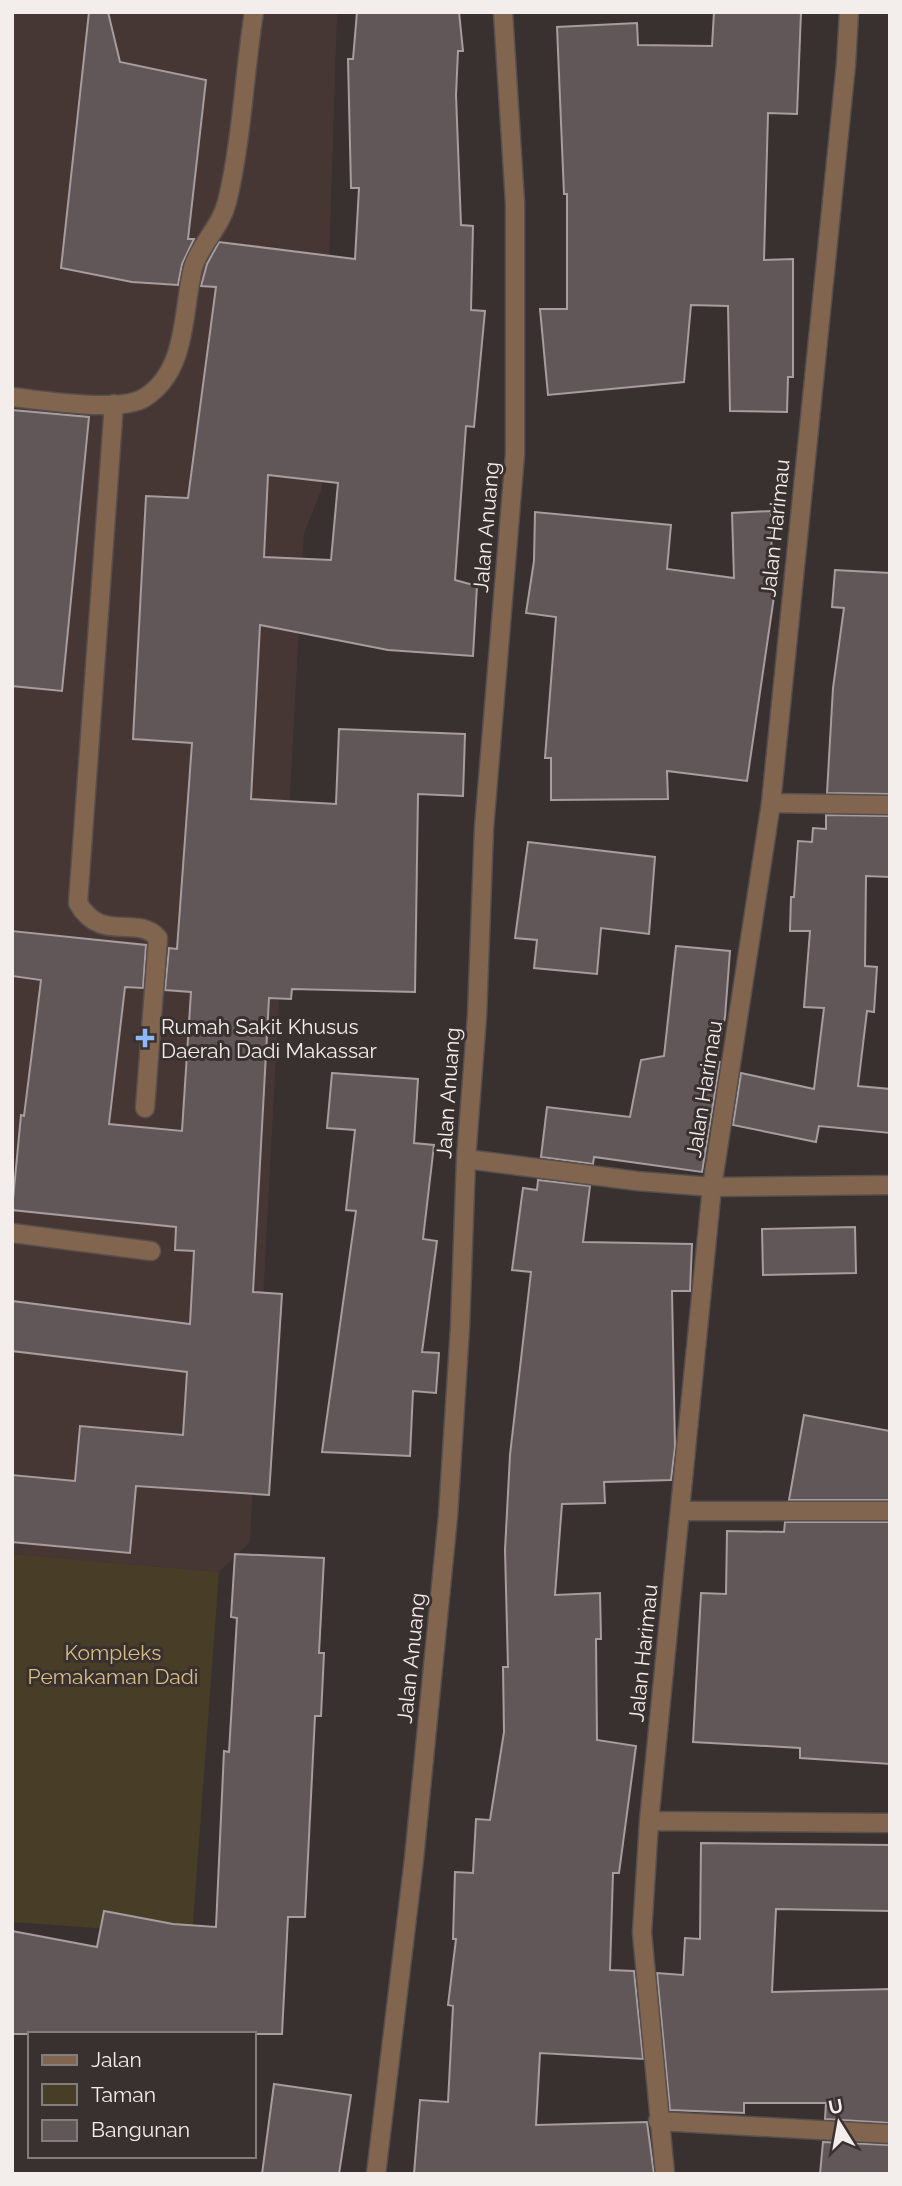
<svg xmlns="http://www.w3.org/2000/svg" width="902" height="2186" font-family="Raleway,sans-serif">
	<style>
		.built { fill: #473734 }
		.green { fill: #483d26 }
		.building { fill: #615759; stroke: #a79c9e; stroke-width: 2; fill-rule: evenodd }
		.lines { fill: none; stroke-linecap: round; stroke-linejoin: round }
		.service-casing { stroke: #574f4d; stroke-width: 21 }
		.minor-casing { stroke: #574f4d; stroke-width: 21 }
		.service { stroke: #82654e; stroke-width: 18 }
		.minor { stroke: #82654e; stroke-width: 18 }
		.poi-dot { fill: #8db9fc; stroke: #39312f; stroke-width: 2.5 }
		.labels { text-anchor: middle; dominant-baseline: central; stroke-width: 6; stroke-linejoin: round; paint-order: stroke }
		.street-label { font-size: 21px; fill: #f3eeec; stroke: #39312f }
		.poi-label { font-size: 21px; fill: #f3eeec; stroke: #39312f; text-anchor: start }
		.park-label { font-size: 21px; fill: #dabf83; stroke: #39312f }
	</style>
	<rect width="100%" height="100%" fill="#39312f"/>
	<!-- built -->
	<path class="built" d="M 12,12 L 337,12 L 322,488 L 304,533 L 250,1542 L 219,1572 L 12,1554 Z"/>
	<!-- green -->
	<path class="green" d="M 12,1554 L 219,1572 L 192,1935 L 12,1922 Z"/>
	<!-- building -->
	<path class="building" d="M 89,12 L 108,12 L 120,62 L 206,80 L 188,239 L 194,239 L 182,264 L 178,285 L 132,282 L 61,268 Z
		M 357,12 L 459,12 L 463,51 L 458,51 L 456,95 L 461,225 L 473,226 L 471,310 L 485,311 L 474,427 L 466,426 L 455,580 L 477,586 L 473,656 L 388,650 L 260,625 L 251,799 L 336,804 L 339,729 L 465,734 L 463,796 L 418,794 L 415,992 L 292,989 L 291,999 L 269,998 L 253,1292 L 282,1294 L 269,1495 L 136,1486 L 130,1553 L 12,1542 L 12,1475 L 75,1481 L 80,1426 L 183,1435 L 187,1372 L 12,1351 L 12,1301 L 190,1324 L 194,1251 L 175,1250 L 176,1227 L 12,1210 L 21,1115 L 24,1116 L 41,980 L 12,976 L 12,931 L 146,945 L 143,988 L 125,987 L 109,1124 L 182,1131 L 191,992 L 165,990 L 169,948 L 177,949 L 192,743 L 133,739 L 146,496 L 188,498 L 216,287 L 201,286 L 207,264 L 219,242 L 355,259 L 359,188 L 351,188 L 348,59 L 353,59 ZM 268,475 L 338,483 L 331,560 L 264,557 Z
		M 714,12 L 801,12 L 797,114 L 768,113 L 764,260 L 793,259 L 793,377 L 788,377 L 787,412 L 730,411 L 728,306 L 691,305 L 684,382 L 548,395 L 540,309 L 567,309 L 567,194 L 564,194 L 557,27 L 637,23 L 638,45 L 712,46 Z
		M 12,410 L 89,417 L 62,691 L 12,686 Z
		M 771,511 L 772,582 L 776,583 L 747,781 L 667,771 L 668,799 L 551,800 L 551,758 L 545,758 L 556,617 L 526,613 L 534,561 L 535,512 L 671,525 L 667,569 L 734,578 L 732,513 Z
		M 835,570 L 890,573 L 890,794 L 827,793 L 833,688 L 844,608 L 832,607 Z
		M 826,815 L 890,816 L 890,877 L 866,876 L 865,966 L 877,967 L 874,1012 L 867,1011 L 858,1086 L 890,1089 L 890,1133 L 819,1126 L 816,1142 L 733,1125 L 741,1073 L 814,1089 L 824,1008 L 804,1007 L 810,931 L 790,931 L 791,897 L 794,897 L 798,841 L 812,842 L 813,828 L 826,829 Z
		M 528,842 L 655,857 L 649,934 L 601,928 L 597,974 L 534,968 L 537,940 L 515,938 Z
		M 676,946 L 730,951 L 725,1017 L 716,1061 L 720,1062 L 702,1172 L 594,1157 L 593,1164 L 541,1157 L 547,1107 L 630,1117 L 641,1060 L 664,1056 Z
		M 332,1073 L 418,1079 L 414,1143 L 434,1145 L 423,1239 L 437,1241 L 422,1352 L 439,1353 L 436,1393 L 413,1391 L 410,1456 L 322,1452 L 356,1211 L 346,1210 L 355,1130 L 327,1128 Z
		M 538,1180 L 590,1186 L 583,1242 L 692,1244 L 690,1291 L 672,1291 L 675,1447 L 671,1480 L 604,1482 L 605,1503 L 562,1504 L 555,1595 L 600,1593 L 601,1639 L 596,1639 L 597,1740 L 636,1746 L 619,1873 L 613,1873 L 610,1970 L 634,1971 L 643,2059 L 540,2053 L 536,2125 L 647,2122 L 654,2174 L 414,2174 L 420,2100 L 448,2102 L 453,2006 L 448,2005 L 456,1939 L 453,1939 L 455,1872 L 473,1873 L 476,1819 L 490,1820 L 504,1732 L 503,1667 L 508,1667 L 505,1550 L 510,1455 L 531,1272 L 512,1270 L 523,1188 L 537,1190 Z
		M 855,1227 L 856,1273 L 763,1275 L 762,1229 Z
		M 804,1415 L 890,1431 L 890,1500 L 789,1500 Z
		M 785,1522 L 890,1522 L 890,1764 L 800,1758 L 800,1748 L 693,1742 L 701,1593 L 726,1594 L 727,1531 L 784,1532 Z
		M 235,1554 L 324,1558 L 319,1653 L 324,1653 L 321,1716 L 315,1716 L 305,1917 L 288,1917 L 282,2034 L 12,2034 L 12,1931 L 97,1947 L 104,1911 L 173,1924 L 216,1927 L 224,1751 L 229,1752 L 237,1618 L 231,1617 Z
		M 701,1843 L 890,1845 L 890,1911 L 776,1909 L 772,1992 L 890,1989 L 890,2123 L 825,2119 L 826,2103 L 744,2103 L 744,2113 L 670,2110 L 657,1973 L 683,1975 L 685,1938 L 700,1939 Z
		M 274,2084 L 351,2095 L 339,2174 L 262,2174 Z
		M 823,2142 L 890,2145 L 890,2174 L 820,2174 Z"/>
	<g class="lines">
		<!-- service casing -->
		<g class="service-casing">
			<path id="service" d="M 12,397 C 42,400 119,413 144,398 C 188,371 182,312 193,268 C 200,244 221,227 227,202 C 242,140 244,75 254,12
				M 114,404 L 78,903 C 101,944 138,914 158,938 L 145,1108
				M 12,1233 L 151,1251"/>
		</g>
		<!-- minor casing -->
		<g class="minor-casing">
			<path id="minor" d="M 771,803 L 890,805
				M 466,1159 L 637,1181 L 712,1187 L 890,1185
				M 681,1511 L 890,1511
				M 649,1821 L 890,1823
				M 658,2121 L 890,2134
				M 376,2174 L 414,1859 L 448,1516 L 460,1327 L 466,1159 L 477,1016 L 484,828 L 515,454 L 515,203 L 503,12
				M 665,2174 L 642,1933 L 649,1821 L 712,1187 L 771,803 L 846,64 L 849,12"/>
		</g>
		<!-- service -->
		<use href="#service" class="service"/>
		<!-- minor -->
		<use href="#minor" class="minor"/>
	</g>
	<!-- markers -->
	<path class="poi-dot" d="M141.5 1027.5h7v7h7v7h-7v7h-7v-7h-7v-7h7z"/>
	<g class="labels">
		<!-- street labels -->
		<g class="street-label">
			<text transform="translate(486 527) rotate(-85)">Jalan Anuang</text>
			<text transform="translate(775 528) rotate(-84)">Jalan Harimau</text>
			<text transform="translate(704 1089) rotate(-81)">Jalan Harimau</text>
			<text transform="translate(448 1093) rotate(-86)">Jalan Anuang</text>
			<text transform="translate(643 1653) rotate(-84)">Jalan Harimau</text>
			<text transform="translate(411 1658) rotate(-84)">Jalan Anuang</text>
		</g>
		<!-- poi labels -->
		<g class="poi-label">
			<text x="161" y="1026">Rumah Sakit Khusus<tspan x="161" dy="24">Daerah Dadi Makassar</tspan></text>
		</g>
		<!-- park labels -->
		<g class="park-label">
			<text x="113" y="1652">Kompleks<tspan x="113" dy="24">Pemakaman Dadi</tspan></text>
		</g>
	</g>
	<!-- border -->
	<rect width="902" height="2186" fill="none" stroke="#f3eeec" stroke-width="28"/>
	<!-- legend -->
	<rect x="28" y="2032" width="228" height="126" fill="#39312f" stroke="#837d7b" stroke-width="2"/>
	<rect x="42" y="2055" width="35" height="10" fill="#82654e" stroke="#837d7b" stroke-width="2"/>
	<text x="91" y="2067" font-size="21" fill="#f3eeec">Jalan</text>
	<rect x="42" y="2084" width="35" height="21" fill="#483d26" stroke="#837d7b" stroke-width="2"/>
	<text x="91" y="2102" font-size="21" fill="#f3eeec">Taman</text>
	<rect x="42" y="2120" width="35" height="21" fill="#615759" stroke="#837d7b" stroke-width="2"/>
	<text x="91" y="2137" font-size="21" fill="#f3eeec">Bangunan</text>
	<!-- north arrow -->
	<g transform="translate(839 2123) rotate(349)" stroke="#39312f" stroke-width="5" paint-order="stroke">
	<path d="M0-5L12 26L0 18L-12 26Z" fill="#f3eeec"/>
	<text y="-10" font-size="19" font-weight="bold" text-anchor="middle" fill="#f3eeec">U</text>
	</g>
</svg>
